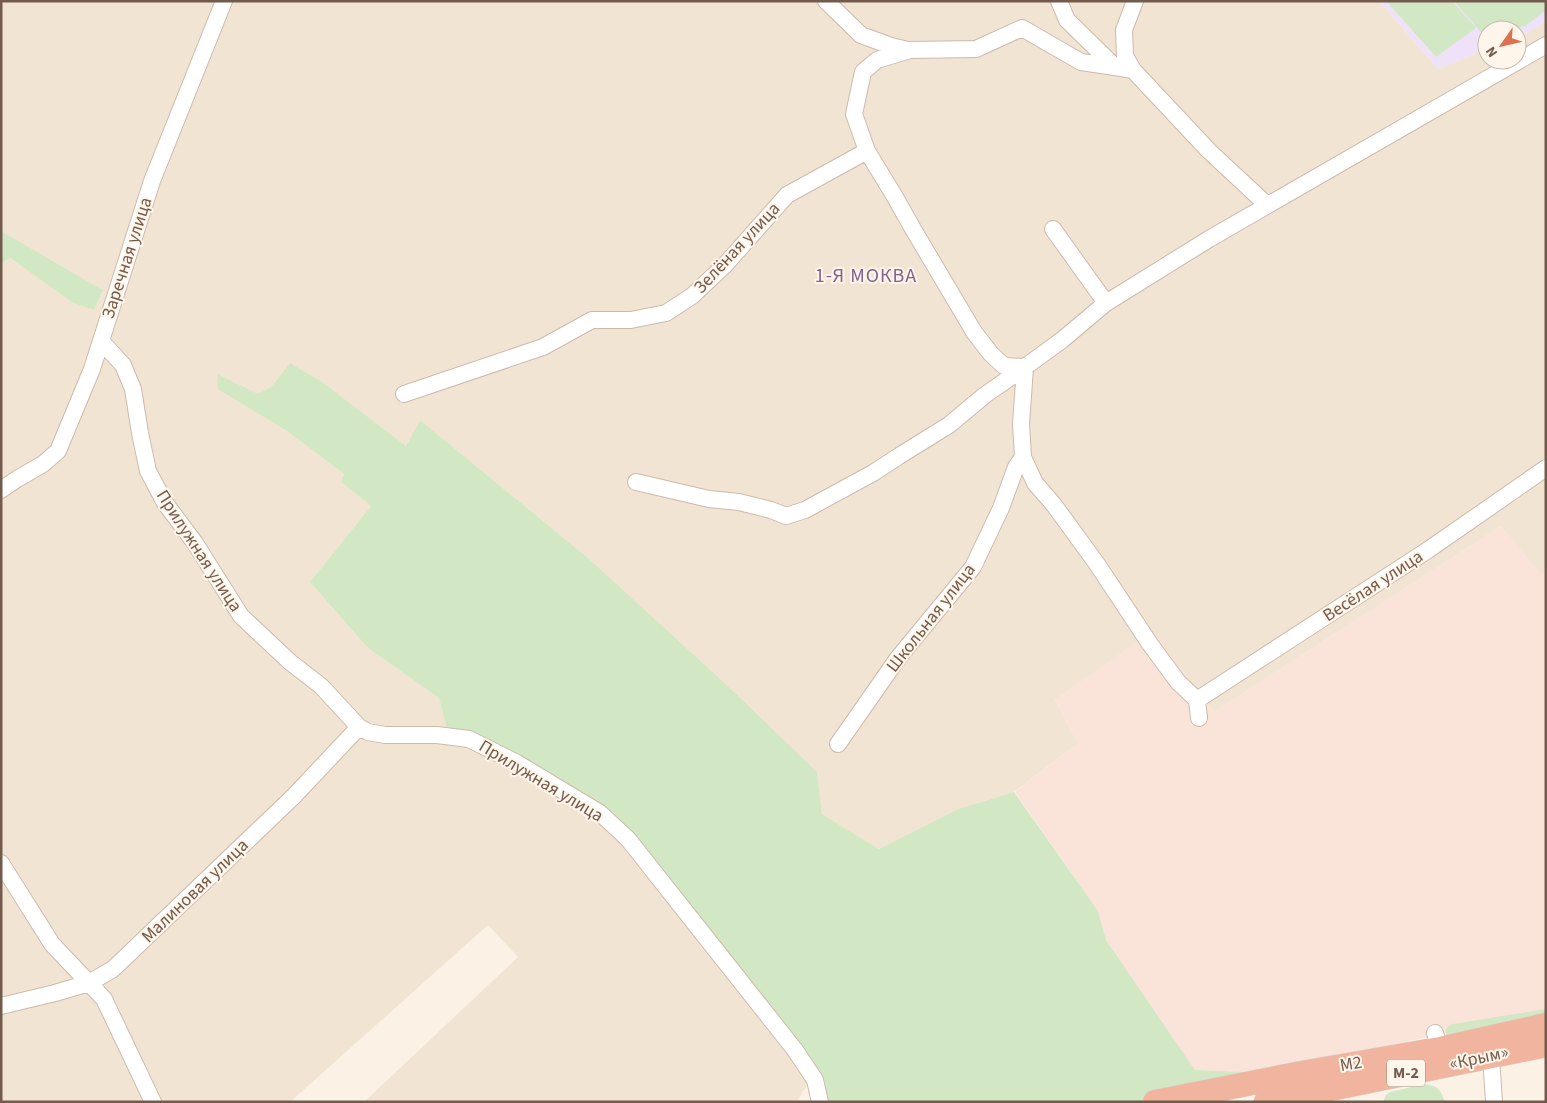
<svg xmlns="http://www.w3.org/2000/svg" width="1547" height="1103" font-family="'Source Sans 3',sans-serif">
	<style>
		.residential { fill: #f2e4d3 }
		.commercial { fill: #fae3d9 }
		.education { fill: #efe1f7 }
		.green { fill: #d2e7c4 }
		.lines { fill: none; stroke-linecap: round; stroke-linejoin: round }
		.minor-casing { stroke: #ccbaac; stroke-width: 18 }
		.highway-casing { stroke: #d8d1cd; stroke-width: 25 }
		.minor { stroke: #fff; stroke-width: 16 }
		.highway { stroke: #f1b59f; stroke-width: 24 }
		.labels { text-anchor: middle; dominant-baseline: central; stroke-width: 4; stroke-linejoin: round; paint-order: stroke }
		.shield { fill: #fef6ea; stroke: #9c897b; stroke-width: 1 }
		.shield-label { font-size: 16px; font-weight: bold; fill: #725a4c }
		.street-label { font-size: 18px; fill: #725a4c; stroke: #fef6ea }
		.quarter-label { font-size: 20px; letter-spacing: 1px; fill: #80638e; stroke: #fef6ea }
	</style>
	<rect width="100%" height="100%" fill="#fbf2e5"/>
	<!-- residential -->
	<path class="residential" d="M 1,1 L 1379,1 L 1438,69 L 1487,49 L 1487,60 L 1517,60 L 1517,36 L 1536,28 L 1546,21 L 1546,571 L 1541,575 L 1501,526 L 1214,712 L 1152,632 L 1055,700 L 1078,743 L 1014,792 L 958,809 L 879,849 L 822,814 L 817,772 L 588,558 L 420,420 L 406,446 L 321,381 L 290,363 L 271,387 L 258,395 L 217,375 L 219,389 L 287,431 L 344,474 L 341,482 L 371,506 L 310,582 L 368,648 L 439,698 L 448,733 L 601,812 L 819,1072 L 803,1091 L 797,1102 L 364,1102 L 518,957 L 488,925 L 290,1102 L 1,1102 L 1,263 L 10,258 L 73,303 L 94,310 L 103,290 L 1,231 Z"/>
	<!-- commercial -->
	<path class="commercial" d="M 1501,526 L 1541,574 L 1546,571 L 1546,1009 L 1402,1043 L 1294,1074 L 1195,1070 L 1106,940 L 1098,911 L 1015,792 L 1078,743 L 1055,700 L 1152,631 L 1214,712 Z"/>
	<!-- education -->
	<path class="education" d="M 1379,1 L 1386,1 L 1436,57 L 1475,28 L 1452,1 L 1546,1 L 1546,21 L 1536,28 L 1517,36 L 1517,30 L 1487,30 L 1487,49 L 1438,69 Z"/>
	<!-- green -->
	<path class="green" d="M 1386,1 L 1452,1 L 1476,28 L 1436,57 Z
		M 1454,1 L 1546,1 L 1546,10 L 1525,26 L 1509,30 L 1487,30 L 1487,36 L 1485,37 Z
		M 1,231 L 103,290 L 94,310 L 73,303 L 10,258 L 1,263 Z
		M 290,363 L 321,381 L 406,446 L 420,420 L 588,558 L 734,692 L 817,772 L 822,814 L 879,849 L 958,809 L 1014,792 L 1098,911 L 1106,940 L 1195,1070 L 1294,1074 L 1164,1102 L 826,1102 L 827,1094 L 819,1072 L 601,812 L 448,733 L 439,698 L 368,648 L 310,582 L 371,506 L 341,482 L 344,474 L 287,431 L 218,389 L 217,374 L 258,394 L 271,387 Z
		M 1546,1009 L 1546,1025 L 1447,1038 C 1444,1030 1446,1027 1453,1024 Z
		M 1425,1084 C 1438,1086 1441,1090 1445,1102 L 1383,1102 L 1386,1095 L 1390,1092 Z"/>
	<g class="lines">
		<!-- minor casing -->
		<g class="minor-casing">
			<path id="minor" d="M 826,1 L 861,35 L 891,46 L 908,50
				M 1059,1 L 1067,20 L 1115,67 L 1133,70 L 1209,151 L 1267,205
				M 1115,67 L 1081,62 L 1022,28 L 976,49 L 910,50 L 877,60 L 863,72 L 854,114 L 867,151 L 895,197 L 913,229 L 974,332 L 991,354 L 1004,366 L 1025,367 L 1062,340 L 1106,303 L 1209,239 L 1546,45
				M 1133,70 L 1125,56 L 1124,30 L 1135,1
				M 1053,229 L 1106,303
				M 101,341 L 123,365 L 133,389 L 140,433 L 148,471 L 165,503 L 195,543 L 241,616 L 290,662 L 321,686 L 359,727 L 368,732 L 385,735 L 437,735 L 469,739 L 517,763 L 600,813 L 628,839 L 795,1050 L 815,1080 L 820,1102
				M 404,394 L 543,347 L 592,320 L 631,320 L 666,313 L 692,296 L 725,265 L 787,195 L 867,151
				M 636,482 L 709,499 L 739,502 L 771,510 L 786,516 L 805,510 L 873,473 L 899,456 L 949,425 L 985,395 L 1025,367 L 1021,424 L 1023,457 L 1035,483 L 1054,505 L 1097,564 L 1150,644 L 1178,682 L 1197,700 L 1199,718
				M 1,490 L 17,479 L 43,464 L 58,451 L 92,369 L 152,181 L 224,1
				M 1197,700 L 1428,550 L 1546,468
				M 838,744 L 898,658 L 973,567 L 1001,508 L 1016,467 L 1023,457
				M 1,863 L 52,944 L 104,999 L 153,1102
				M 1,1006 L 55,993 L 89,983 L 113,969 L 294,796 L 359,727
				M 1435,1033 L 1440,1049
				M 1491,1056 L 1494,1102"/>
		</g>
		<!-- highway casing -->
		<g class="highway-casing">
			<path id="highway" d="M 1155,1102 L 1302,1073 L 1440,1049 L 1546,1025
				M 1266,1102 L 1546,1045"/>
		</g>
		<!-- minor -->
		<use href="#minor" class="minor"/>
		<!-- highway -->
		<use href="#highway" class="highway"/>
	</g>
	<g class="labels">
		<!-- shield labels -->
		<rect class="shield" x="1387" y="1059.5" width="38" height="27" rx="4"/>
		<g class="shield-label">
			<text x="1406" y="1073">М-2</text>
		</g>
		<!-- street labels -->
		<g class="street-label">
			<text transform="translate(737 248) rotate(-47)">Зелёная улица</text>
			<text transform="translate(127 258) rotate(-72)">Заречная улица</text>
			<text transform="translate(199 551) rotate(57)">Прилужная улица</text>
			<text transform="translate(1373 586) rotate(-33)">Весёлая улица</text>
			<text transform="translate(931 618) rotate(-52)">Школьная улица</text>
			<text transform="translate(541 781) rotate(31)">Прилужная улица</text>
			<text transform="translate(195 891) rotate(-44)">Малиновая улица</text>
			<text transform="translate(1479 1058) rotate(-12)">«Крым»</text>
			<text transform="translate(1351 1064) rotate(-10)">М2</text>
		</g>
		<!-- quarter labels -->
		<g class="quarter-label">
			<text x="866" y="276">1-Я МОКВА</text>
		</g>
	</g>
	<!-- border -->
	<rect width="1547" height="1103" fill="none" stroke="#725a4c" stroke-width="5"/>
	<!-- north arrow -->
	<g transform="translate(1502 45) rotate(236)"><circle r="24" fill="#fef6ea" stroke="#c6b8ab"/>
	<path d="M0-4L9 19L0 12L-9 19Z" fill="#dd7251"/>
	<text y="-8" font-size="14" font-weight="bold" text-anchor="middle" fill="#725a4c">N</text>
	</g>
</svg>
